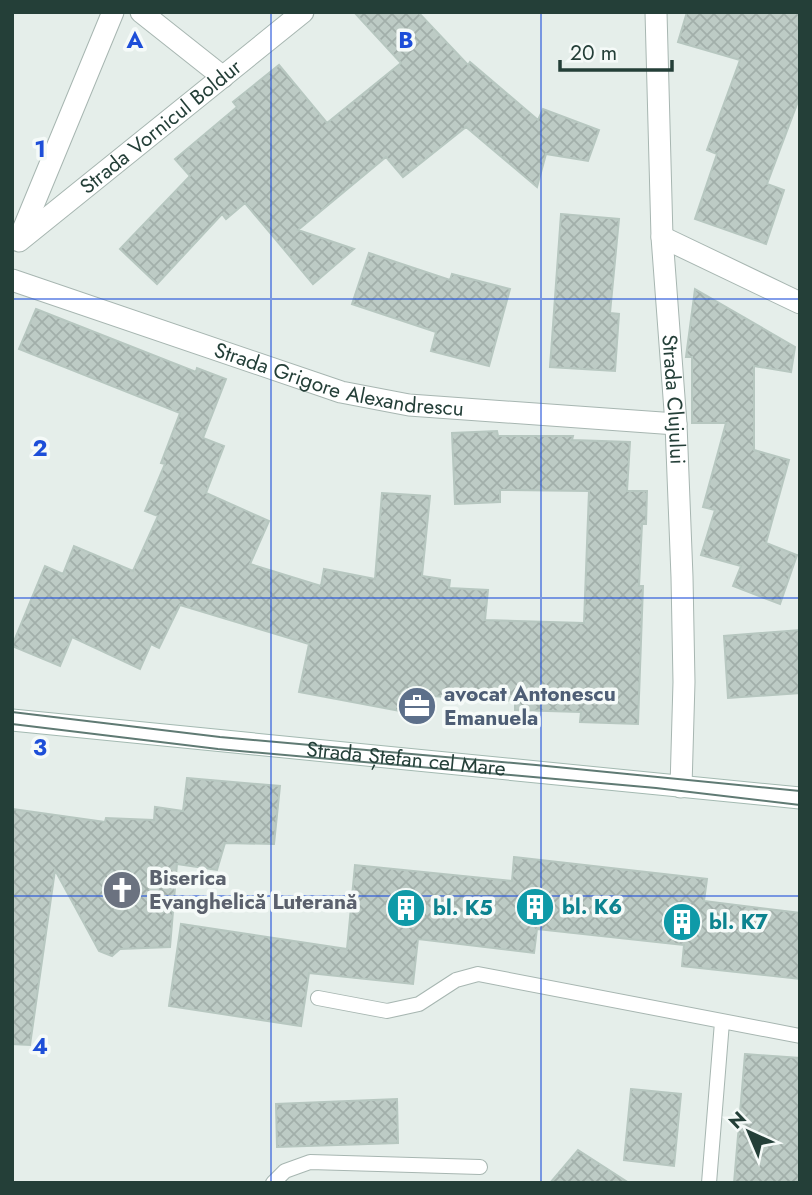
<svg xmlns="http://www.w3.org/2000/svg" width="812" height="1195" font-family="Jost,sans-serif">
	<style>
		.building { fill: url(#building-cross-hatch); stroke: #b7c7c0; stroke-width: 2 }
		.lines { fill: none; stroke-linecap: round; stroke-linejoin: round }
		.service-casing { stroke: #a7b6b1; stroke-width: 16 }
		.minor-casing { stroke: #a7b6b1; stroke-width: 23 }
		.secondary-casing { stroke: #a3b9b1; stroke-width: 23 }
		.service { stroke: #fff; stroke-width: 14 }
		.minor { stroke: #fff; stroke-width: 21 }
		.secondary { stroke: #fff; stroke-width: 21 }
		.tram { stroke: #5f7a73; stroke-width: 2 }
		.grid { fill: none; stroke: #1d4ed8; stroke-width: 2; stroke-opacity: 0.55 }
		.labels { text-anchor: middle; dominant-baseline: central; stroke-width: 7; stroke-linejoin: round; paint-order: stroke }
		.street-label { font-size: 21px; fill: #243f38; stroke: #f5faf8 }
		.service-label { font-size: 21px; font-weight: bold; fill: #4e5e75; stroke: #f5faf8; text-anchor: start }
		.worship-label { font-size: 21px; font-weight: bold; fill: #5b616d; stroke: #f5faf8; text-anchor: start }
		.culture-label { font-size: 21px; font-weight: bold; fill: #0d838f; stroke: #f5faf8; text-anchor: start }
		.grid-label { font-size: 23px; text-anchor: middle; font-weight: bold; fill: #1d4ed8; stroke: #f5faf8; stroke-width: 7; stroke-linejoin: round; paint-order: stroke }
	</style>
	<defs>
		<pattern id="building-cross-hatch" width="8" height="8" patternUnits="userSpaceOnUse" patternTransform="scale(1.75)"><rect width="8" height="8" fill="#bdcbc5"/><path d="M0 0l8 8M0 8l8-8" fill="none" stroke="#a2afaa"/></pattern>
	</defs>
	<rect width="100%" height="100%" fill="#e5eeea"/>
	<!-- building -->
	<path class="building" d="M 354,12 L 418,12 L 468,65 L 470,62 L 538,120 L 543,109 L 599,130 L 588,161 L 546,154 L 537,187 L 466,127 L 403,177 L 386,157 L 298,230 L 354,249 L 313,284 L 245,203 L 226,219 L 222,214 L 157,284 L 120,249 L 190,176 L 175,159 L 237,107 L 233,102 L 279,65 L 327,123 L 401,63 Z
		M 687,12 L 800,12 L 800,96 L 767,184 L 784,190 L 766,244 L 695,219 L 717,154 L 707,150 L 740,60 L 678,42 Z
		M 561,214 L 619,219 L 610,313 L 619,314 L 615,371 L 550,367 Z
		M 369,253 L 450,280 L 452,274 L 510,289 L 489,366 L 431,351 L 436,332 L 352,304 Z
		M 695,289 L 795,347 L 791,372 L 754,366 L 754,450 L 789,460 L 766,543 L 797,555 L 780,604 L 733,586 L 741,566 L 701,555 L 715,510 L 703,507 L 726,423 L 692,423 L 692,357 L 686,357 Z
		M 36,309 L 196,372 L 197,368 L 226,379 L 203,438 L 224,446 L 206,493 L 269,521 L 250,564 L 321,586 L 324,569 L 375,579 L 382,493 L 430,496 L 422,576 L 450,580 L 449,588 L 488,590 L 485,620 L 584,623 L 589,491 L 500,490 L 500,502 L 455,504 L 452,433 L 497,431 L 498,436 L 573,436 L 572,440 L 630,442 L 627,491 L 647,491 L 646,524 L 642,524 L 639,586 L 643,586 L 638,724 L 580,722 L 581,712 L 515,710 L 515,701 L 431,696 L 427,716 L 299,692 L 309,644 L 180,605 L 159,648 L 151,644 L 140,669 L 72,637 L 60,666 L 12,646 L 45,566 L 63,574 L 74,546 L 133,571 L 158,516 L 145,511 L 165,464 L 161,463 L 180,413 L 19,349 Z
		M 800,630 L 800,693 L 728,698 L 724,636 Z
		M 187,778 L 280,786 L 274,844 L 225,843 L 217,870 L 177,864 L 170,947 L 120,949 L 112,956 L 99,951 L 55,870 L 30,1045 L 12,1044 L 12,809 L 105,822 L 106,818 L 154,820 L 155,807 L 183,811 Z
		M 514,857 L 707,879 L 704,901 L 800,913 L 800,979 L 682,966 L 684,945 L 537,929 L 534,953 L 418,939 L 413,984 L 309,973 L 301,1026 L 169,1006 L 181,924 L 347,949 L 355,865 L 512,881 Z
		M 745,1054 L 800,1058 L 800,1183 L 734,1183 Z
		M 631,1089 L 681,1094 L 674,1166 L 624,1160 Z
		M 397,1099 L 398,1143 L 277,1147 L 276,1104 Z
		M 578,1150 L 629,1183 L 550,1183 Z"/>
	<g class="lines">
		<!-- service casing -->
		<g class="service-casing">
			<path id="service" d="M 318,998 L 387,1011 L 419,1004 L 456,980 L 478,974 L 800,1036
				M 273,1183 L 285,1171 L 310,1162 L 480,1167
				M 709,1183 L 722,1022"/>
		</g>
		<!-- minor casing -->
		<g class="minor-casing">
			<g id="minor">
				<path d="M 141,12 L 223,77"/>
				<path id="s1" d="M 656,12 L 662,237 L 676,424 L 682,577 L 684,682 L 681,787"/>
				<path d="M 20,237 L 113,12"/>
				<path d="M 662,237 L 800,303"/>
				<path id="s2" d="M 19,241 L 303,12"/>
				<path id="s3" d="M 12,280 L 341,392 L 409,405 L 676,424"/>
			</g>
		</g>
		<!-- secondary casing -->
		<g class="secondary-casing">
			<g id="secondary">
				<path id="s4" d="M 12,720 L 800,798"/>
			</g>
		</g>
		<!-- service -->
		<use href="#service" class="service"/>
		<!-- minor -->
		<use href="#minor" class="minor"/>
		<!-- secondary -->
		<use href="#secondary" class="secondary"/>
		<!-- tram -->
		<path class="tram" d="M 12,712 L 220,737 L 536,765 L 800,791
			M 12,724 L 218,749 L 656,788 L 800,805"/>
	</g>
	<!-- grid -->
	<path class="grid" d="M 271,12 L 271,1183M 541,12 L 541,1183M 12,299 L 800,299M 12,598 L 800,598M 12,896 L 800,896"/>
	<!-- icons -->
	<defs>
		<g id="office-disc" transform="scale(2.0125)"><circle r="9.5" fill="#5c6f8a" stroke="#f5faf8"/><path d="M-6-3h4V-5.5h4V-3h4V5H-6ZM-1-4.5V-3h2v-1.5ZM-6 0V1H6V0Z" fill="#fff"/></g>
		<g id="church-disc" transform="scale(2.0125)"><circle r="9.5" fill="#6b7280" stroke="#f5faf8"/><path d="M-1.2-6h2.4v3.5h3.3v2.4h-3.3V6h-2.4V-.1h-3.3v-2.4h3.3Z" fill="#fff"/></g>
		<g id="building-disc" transform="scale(2.0125)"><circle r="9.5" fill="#0f9aa8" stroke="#f5faf8"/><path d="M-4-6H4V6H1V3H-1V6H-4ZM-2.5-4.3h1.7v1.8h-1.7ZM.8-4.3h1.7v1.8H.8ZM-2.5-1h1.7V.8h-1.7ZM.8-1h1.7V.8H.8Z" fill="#fff"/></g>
	</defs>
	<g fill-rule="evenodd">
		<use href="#office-disc" x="417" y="706"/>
		<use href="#church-disc" x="122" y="890"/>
		<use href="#building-disc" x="535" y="907"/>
		<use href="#building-disc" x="406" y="908"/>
		<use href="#building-disc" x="682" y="922"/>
	</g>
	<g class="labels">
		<!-- street labels -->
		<g class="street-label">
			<text stroke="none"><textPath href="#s2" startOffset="182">Strada Vornicul Boldur</textPath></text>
			<text stroke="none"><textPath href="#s3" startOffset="343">Strada Grigore Alexandrescu</textPath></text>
			<text stroke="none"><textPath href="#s1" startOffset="388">Strada Clujului</textPath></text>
			<text stroke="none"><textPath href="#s4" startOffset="396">Strada Ștefan cel Mare</textPath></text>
		</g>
		<!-- service labels -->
		<g class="service-label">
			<text x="444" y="694">avocat Antonescu<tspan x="444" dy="24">Emanuela</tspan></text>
		</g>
		<!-- worship labels -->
		<g class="worship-label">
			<text x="149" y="878">Biserica<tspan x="149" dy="24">Evanghelică Luterană</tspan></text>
		</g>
		<!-- culture labels -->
		<g class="culture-label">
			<text x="562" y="907">bl. K6</text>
			<text x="433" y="908">bl. K5</text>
			<text x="709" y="922">bl. K7</text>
		</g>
	</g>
	<g class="grid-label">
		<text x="135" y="48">A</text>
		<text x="406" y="48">B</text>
		<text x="40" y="157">1</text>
		<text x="40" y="456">2</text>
		<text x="40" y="755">3</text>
		<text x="40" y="1054">4</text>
	</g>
	<!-- border -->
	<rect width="812" height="1195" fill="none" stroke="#243f38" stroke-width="28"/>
	<!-- north arrow -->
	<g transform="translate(749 1132) rotate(316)" stroke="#f5faf8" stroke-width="5" paint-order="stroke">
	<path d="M0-5L12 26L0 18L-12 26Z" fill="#243f38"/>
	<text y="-10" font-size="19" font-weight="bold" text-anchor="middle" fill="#243f38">N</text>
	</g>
	<!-- scale -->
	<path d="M560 60v10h112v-10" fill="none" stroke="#243f38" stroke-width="3.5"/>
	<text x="570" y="60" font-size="21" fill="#243f38" stroke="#f5faf8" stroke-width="5" paint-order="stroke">20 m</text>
</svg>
